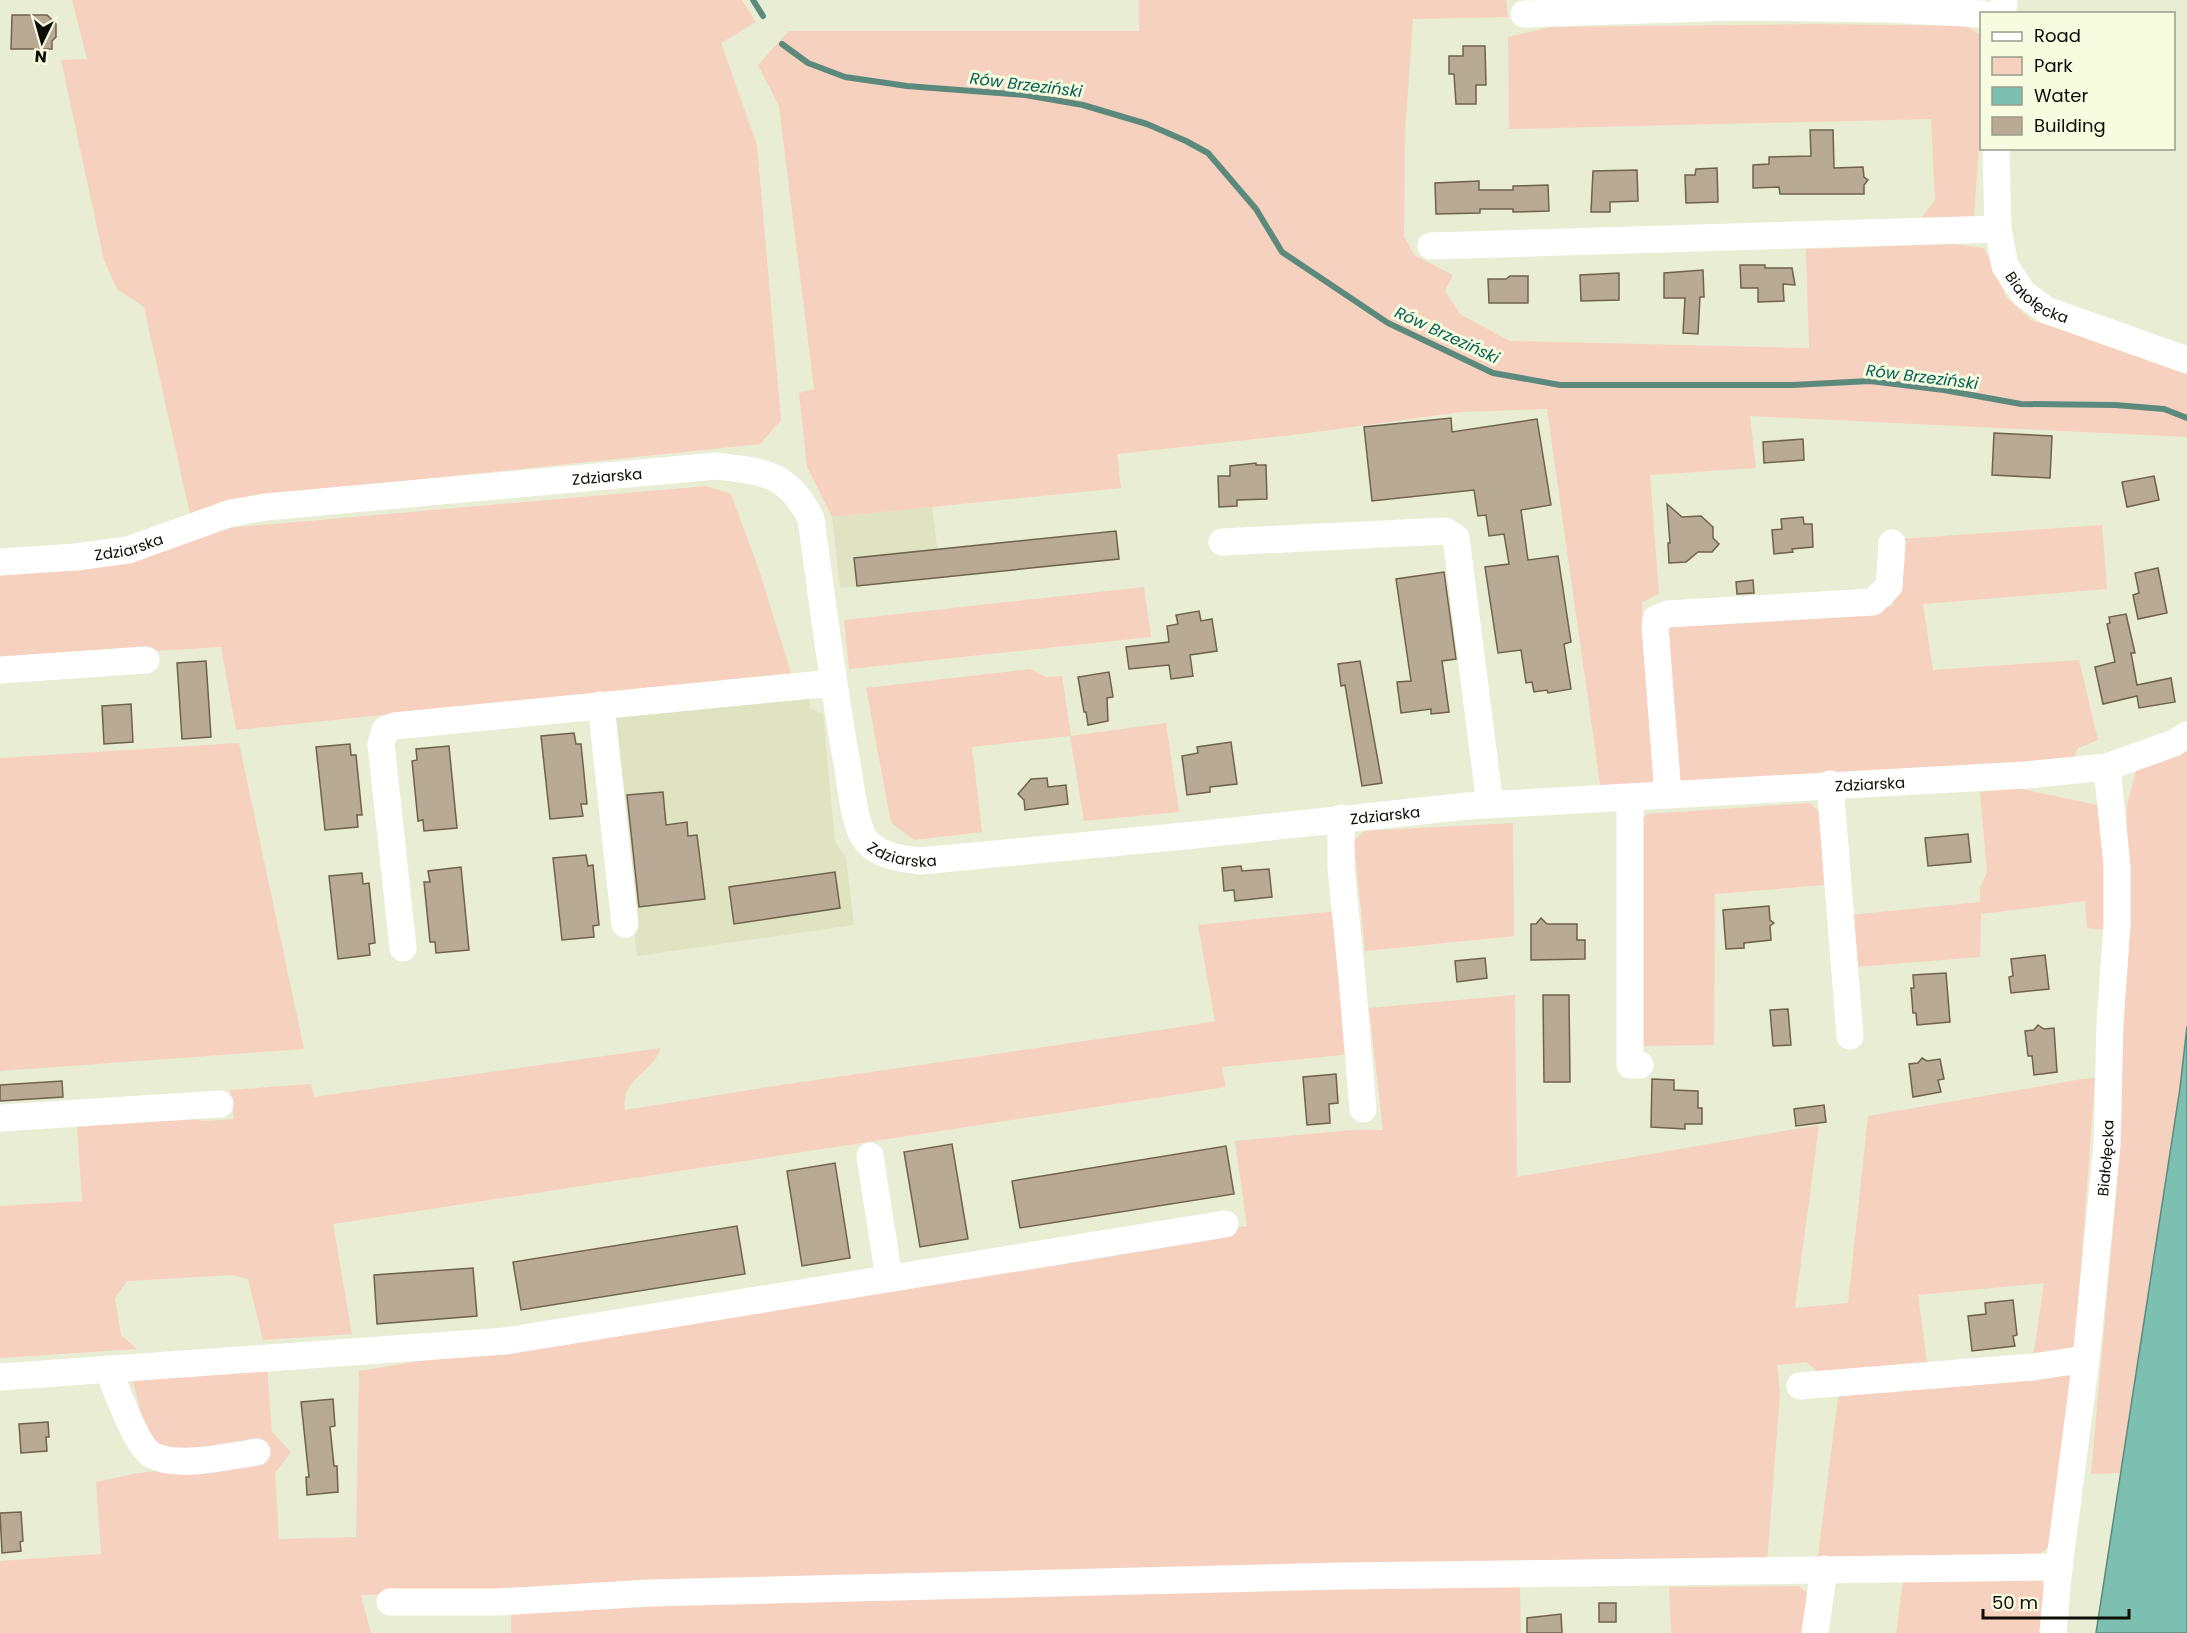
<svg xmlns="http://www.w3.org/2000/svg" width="2187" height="1633" font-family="Poppins,sans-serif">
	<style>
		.built { fill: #dfe3c2 }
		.green { fill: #f6d1bf }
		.water { fill: #7dbfb0; stroke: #5b8a7d; stroke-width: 1.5 }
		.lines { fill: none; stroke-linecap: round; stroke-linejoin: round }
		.stream { stroke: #5b8a7d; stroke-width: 6 }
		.building { fill: #b8aa94; stroke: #6e624d; stroke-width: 1.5 }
		.minor { stroke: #fff; stroke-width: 27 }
		.labels { text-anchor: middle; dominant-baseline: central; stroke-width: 6; stroke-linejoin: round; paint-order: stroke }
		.street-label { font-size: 15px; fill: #0c0d05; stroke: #f7fbe0 }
		.water-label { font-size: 16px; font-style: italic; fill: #016053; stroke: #f7fbe0 }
	</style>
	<rect width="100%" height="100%" fill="#e9edd3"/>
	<!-- built -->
	<path class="built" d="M 932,507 L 941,578 L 840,588 L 832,517 Z
		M 809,692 L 810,708 L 823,714 L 835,842 L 846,858 L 854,925 L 637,956 L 612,712 Z"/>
	<!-- green -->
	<path class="green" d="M 72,0 L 742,0 L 756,22 L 721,43 L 757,145 L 781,420 L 760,444 L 249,497 L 205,508 L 190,514 L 144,307 L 117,289 L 104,260 L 61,60 L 87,59 Z
		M 1139,0 L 1506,0 L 1508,17 L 1413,19 L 1405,132 L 1404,236 L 1414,255 L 1453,275 L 1445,291 L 1460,314 L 1510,341 L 1809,348 L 1806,249 L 1953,244 L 1984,248 L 2006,297 L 2031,320 L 2187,367 L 2187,437 L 1750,416 L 1756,468 L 1650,475 L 1659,594 L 1642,602 L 1643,633 L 1657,776 L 1648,786 L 1601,791 L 1547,409 L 1461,412 L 1301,434 L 1117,454 L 1121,488 L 832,517 L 807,467 L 799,393 L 814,389 L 779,106 L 758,65 L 789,31 L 1139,31 Z
		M 1815,24 L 1966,26 L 1982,36 L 1981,118 L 1974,217 L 1921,218 L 1935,200 L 1931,119 L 1509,129 L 1508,37 L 1551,27 Z
		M 706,486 L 731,494 L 759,570 L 791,673 L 236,730 L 221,647 L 0,660 L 0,572 L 140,558 L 166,551 L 196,538 L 228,528 Z
		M 2102,525 L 2107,589 L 1923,604 L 1933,670 L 2079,660 L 2098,740 L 2078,748 L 2072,761 L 1681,784 L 1667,622 L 1892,606 L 1897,594 L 1900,539 Z
		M 1144,587 L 1151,637 L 849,669 L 844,620 Z
		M 1030,669 L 1046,677 L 1062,676 L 1071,736 L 1166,723 L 1179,812 L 1084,821 L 1070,736 L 972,747 L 982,832 L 914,840 L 891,823 L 866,688 Z
		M 239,743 L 304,1049 L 0,1071 L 0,758 Z
		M 2187,750 L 2187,1026 L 2180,1088 L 2120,1473 L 2091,1474 L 2116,1197 L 2127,805 L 2136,771 Z
		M 2017,788 L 2102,806 L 2110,930 L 2087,928 L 2085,901 L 1981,914 L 1980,957 L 1855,967 L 1850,915 L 1980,902 L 1980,888 L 1987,872 L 1980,792 Z
		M 1810,803 L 1819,812 L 1824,885 L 1715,894 L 1714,1045 L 1640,1046 L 1638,825 L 1647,814 Z
		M 1513,823 L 1514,936 L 1365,951 L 1354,841 L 1364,831 Z
		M 1338,911 L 1351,1054 L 1222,1067 L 1226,1087 L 333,1224 L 352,1334 L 263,1340 L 248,1279 L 233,1275 L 127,1281 L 115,1298 L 121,1335 L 137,1349 L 0,1358 L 0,1206 L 82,1201 L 77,1124 L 191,1118 L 203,1121 L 234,1119 L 230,1090 L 311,1084 L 314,1097 L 661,1048 C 652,1074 620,1079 625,1110 L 781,1085 L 1174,1028 L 1215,1021 L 1198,925 Z
		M 1515,995 L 1517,1177 L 1819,1125 L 1795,1308 L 1848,1303 L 1868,1116 L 2082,1079 L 2095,1078 L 2075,1346 L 2065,1354 L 2024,1361 L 2034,1351 L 2044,1283 L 1918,1295 L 1928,1369 L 1823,1376 L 1806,1362 L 1777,1365 L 1780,1393 L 1767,1563 L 944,1580 L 361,1595 L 371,1633 L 0,1633 L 0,1561 L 101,1554 L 96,1482 L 133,1474 L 162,1470 L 148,1443 L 132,1377 L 267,1367 L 272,1432 L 291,1452 L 275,1473 L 279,1539 L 356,1537 L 359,1371 L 1247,1226 L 1235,1141 L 1352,1130 L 1383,1130 L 1369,1008 Z
		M 2063,1373 L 2072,1378 L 2054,1540 L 2043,1552 L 2030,1558 L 1817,1563 L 1839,1390 Z
		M 2034,1575 C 2055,1588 2045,1611 2041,1633 L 1896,1633 L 1903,1581 L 1957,1582 Z
		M 1515,1581 L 1520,1589 L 1521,1633 L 511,1633 L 511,1614 L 519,1607 Z
		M 1799,1586 L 1810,1596 L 1806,1633 L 1671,1633 L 1669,1587 Z"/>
	<!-- water -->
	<path class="water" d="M 2187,1026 L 2187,1633 L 2096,1633 L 2180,1088 Z"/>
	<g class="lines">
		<!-- stream -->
		<path class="stream" d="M 753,0 L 763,16
			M 782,44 L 808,63 L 845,77 L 907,86 L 1025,95 L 1083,105 L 1147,124 L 1186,141 L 1208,153 L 1256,209 L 1282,252 L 1388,323 L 1493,373 L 1560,385 L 1792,385 L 1870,381 L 1944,390 L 2021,404 L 2115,405 L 2164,409 L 2187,418"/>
	</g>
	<!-- building -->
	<path class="building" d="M 12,15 L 47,15 L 56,24 L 56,37 L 52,41 L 52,49 L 11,49 Z
		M 1463,46 L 1485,46 L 1486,85 L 1476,85 L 1476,104 L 1456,104 L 1454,74 L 1449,74 L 1449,56 L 1463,56 Z
		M 1810,130 L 1833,130 L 1834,168 L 1863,167 L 1864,177 L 1868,180 L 1864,185 L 1864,194 L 1780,194 L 1779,187 L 1753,188 L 1753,165 L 1769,164 L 1769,157 L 1811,156 Z
		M 1717,168 L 1718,202 L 1686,203 L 1685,175 L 1695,175 L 1696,169 Z
		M 1637,170 L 1638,201 L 1610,202 L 1610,212 L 1591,212 L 1593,171 Z
		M 1479,181 L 1479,190 L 1513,190 L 1513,186 L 1548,185 L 1549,211 L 1513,212 L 1513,209 L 1480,209 L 1480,213 L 1436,214 L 1435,183 Z
		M 1740,265 L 1765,265 L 1765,268 L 1792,268 L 1795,285 L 1783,284 L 1784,301 L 1758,302 L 1758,288 L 1741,288 Z
		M 1703,270 L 1704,297 L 1700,297 L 1698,334 L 1683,333 L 1685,298 L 1664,298 L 1664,273 Z
		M 1619,273 L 1619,300 L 1581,301 L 1580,275 Z
		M 1510,276 L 1528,276 L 1528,303 L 1489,303 L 1488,279 L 1506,279 Z
		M 1451,418 L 1452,432 L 1537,419 L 1551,505 L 1521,510 L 1528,560 L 1558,556 L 1571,642 L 1564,644 L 1571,689 L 1548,693 L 1547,690 L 1534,692 L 1532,682 L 1526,683 L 1521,650 L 1498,653 L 1485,567 L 1509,564 L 1504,534 L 1489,536 L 1486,515 L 1478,516 L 1474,490 L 1372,501 L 1364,427 Z
		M 1994,433 L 2052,436 L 2050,478 L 1992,475 Z
		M 1803,439 L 1804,460 L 1764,463 L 1763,442 Z
		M 1256,463 L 1256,465 L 1266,465 L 1267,499 L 1237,500 L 1237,506 L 1219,507 L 1218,476 L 1230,476 L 1230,466 Z
		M 2154,476 L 2159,500 L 2127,507 L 2122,482 Z
		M 1667,504 L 1682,517 L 1701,516 L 1713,527 L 1713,538 L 1719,544 L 1712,552 L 1698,552 L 1686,562 L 1669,563 L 1668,543 L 1670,543 Z
		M 1803,517 L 1804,524 L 1812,524 L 1813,547 L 1792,549 L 1793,552 L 1774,554 L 1772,530 L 1782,529 L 1781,519 Z
		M 1116,531 L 1119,559 L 857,586 L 854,558 Z
		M 2158,568 L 2167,613 L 2138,619 L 2133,595 L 2139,593 L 2135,573 Z
		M 1444,572 L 1456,659 L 1442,661 L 1449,712 L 1431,714 L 1431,709 L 1401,713 L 1397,682 L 1411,681 L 1396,579 Z
		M 1753,580 L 1754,593 L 1737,594 L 1736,582 Z
		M 1199,611 L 1201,621 L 1212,619 L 1217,651 L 1190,655 L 1193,676 L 1171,679 L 1169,665 L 1129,669 L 1126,647 L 1169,642 L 1167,626 L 1178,624 L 1176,615 Z
		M 2126,614 L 2135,653 L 2131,653 L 2137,685 L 2171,678 L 2175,702 L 2139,708 L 2137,696 L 2103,704 L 2095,667 L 2115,662 L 2107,624 L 2110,623 L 2109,617 Z
		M 206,661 L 211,737 L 182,739 L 177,663 Z
		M 1360,661 L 1382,783 L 1362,786 L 1345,685 L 1341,686 L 1338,664 Z
		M 1109,672 L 1113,697 L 1107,698 L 1108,721 L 1088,725 L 1086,712 L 1084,712 L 1078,677 Z
		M 131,704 L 133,742 L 104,744 L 102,706 Z
		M 574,733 L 576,744 L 581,744 L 587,804 L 581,804 L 583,816 L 550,819 L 541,736 Z
		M 1231,742 L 1237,784 L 1210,787 L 1210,792 L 1187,795 L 1182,756 L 1198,753 L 1197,747 Z
		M 350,744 L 351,755 L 356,755 L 362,815 L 357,815 L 358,827 L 325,830 L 316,747 Z
		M 449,746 L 457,828 L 424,831 L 423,820 L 418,821 L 412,761 L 417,760 L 416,749 Z
		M 1047,778 L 1048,787 L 1066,785 L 1068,804 L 1025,810 L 1024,800 L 1018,794 L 1031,779 Z
		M 663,792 L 666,825 L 687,822 L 688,836 L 697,835 L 705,899 L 639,907 L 627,795 Z
		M 1968,834 L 1971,862 L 1928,866 L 1925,838 Z
		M 586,855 L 588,866 L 593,865 L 599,925 L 593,926 L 594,937 L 562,940 L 553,858 Z
		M 1241,866 L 1242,871 L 1269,869 L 1272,897 L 1235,901 L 1234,890 L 1224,891 L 1222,868 Z
		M 461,867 L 469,950 L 436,953 L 435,942 L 430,942 L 424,882 L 430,882 L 428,871 Z
		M 835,872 L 840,908 L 734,924 L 729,887 Z
		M 362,873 L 363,884 L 369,883 L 375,943 L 369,944 L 370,955 L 338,959 L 329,876 Z
		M 1769,906 L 1770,920 L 1774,923 L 1770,926 L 1771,940 L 1744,943 L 1744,948 L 1726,949 L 1723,910 Z
		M 1541,918 L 1547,924 L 1577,924 L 1577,940 L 1585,940 L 1585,959 L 1531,960 L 1531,924 L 1536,924 Z
		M 2045,955 L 2049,989 L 2011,993 L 2009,977 L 2013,976 L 2011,959 Z
		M 1485,958 L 1487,978 L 1457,982 L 1455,961 Z
		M 1946,973 L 1950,1022 L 1917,1025 L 1916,1013 L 1913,1013 L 1912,1000 L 1911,988 L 1914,988 L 1913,975 Z
		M 1543,995 L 1569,995 L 1570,1082 L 1544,1082 Z
		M 1788,1009 L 1791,1045 L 1773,1046 L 1770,1010 Z
		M 2038,1025 L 2044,1029 L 2054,1028 L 2057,1072 L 2034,1075 L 2032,1056 L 2028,1056 L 2025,1031 L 2034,1030 Z
		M 1922,1058 L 1927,1061 L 1940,1059 L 1944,1079 L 1938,1080 L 1941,1092 L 1913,1097 L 1909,1064 L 1918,1063 Z
		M 1336,1074 L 1338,1103 L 1329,1104 L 1330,1123 L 1307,1125 L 1303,1077 Z
		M 1652,1079 L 1674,1080 L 1674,1090 L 1698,1091 L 1698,1108 L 1702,1108 L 1702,1124 L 1685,1124 L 1685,1129 L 1651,1127 Z
		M 62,1081 L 63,1097 L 0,1101 L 0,1085 Z
		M 1824,1105 L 1826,1122 L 1796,1126 L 1794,1109 Z
		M 952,1144 L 968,1239 L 920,1247 L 904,1152 Z
		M 1226,1146 L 1234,1194 L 1020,1228 L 1012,1181 Z
		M 835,1163 L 850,1258 L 802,1266 L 787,1171 Z
		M 737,1226 L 745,1274 L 521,1310 L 513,1262 Z
		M 473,1268 L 477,1316 L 377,1324 L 374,1275 Z
		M 2013,1300 L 2017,1335 L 2013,1336 L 2015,1346 L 1972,1351 L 1968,1316 L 1986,1314 L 1985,1303 Z
		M 333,1399 L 335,1426 L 330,1427 L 334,1466 L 337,1466 L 338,1492 L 307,1495 L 306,1477 L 309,1477 L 301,1402 Z
		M 48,1422 L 49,1437 L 46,1437 L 47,1451 L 21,1453 L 19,1424 Z
		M 21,1512 L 23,1541 L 20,1542 L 21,1551 L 2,1553 L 0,1513 Z
		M 1599,1603 L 1616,1603 L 1616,1622 L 1599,1622 Z
		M 1561,1614 L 1562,1633 L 1527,1633 L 1527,1618 Z"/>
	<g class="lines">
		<!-- minor -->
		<g class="minor">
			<path d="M 1524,14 L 1736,7 L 1886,9 L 1983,14"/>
			<path d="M 2002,14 L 2004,0"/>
			<path id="s1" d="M 1996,148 L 1998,229 L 2005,266 L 2023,293 L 2046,310 L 2187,360"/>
			<path d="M 1431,246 L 1998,229"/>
			<path d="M 1222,542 L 1445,531 L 1456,538 L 1490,805"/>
			<path id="s2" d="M 0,562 L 76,557 L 128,550 L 231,513 L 266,507 L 716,466 C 762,471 789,473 811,519 C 822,599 832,679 846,758 C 851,782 852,812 862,834 C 872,855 900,859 921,861 L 1185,836 L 1468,806 L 2025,775 L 2107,767 L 2174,743 L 2187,735"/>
			<path d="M 0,670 L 146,660"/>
			<path d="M 601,705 L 625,924"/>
			<path d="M 1830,784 L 1850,1036"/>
			<path d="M 1668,795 L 1655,626 L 1656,619 L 1668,614 L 1873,602 L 1889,586 L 1892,543"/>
			<path d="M 1630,798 L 1630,1065 L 1640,1065"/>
			<path d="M 1341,818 L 1341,868 L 1352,979 L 1363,1109"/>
			<path d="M 403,948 L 381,744 L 385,730 L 394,726 L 833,683"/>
			<path d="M 0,1118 L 220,1104"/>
			<path d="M 870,1156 L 889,1278"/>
			<path d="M 108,1369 C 116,1388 136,1446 152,1455 C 177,1469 229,1456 257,1452"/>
			<path d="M 0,1377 L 506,1341 L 1225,1224"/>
			<path d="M 1800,1386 L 2033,1367 L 2086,1359"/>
			<path d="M 390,1602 L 498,1602 L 650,1593 L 1343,1576 L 2059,1567"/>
			<path d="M 1815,1633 L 1824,1569"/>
			<path id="s3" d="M 2053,1633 L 2059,1567 L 2086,1359 L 2107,1145 L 2110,1023 L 2117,925 L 2117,866 L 2107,767"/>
		</g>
	</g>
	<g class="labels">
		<!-- street labels -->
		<g class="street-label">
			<text stroke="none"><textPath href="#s1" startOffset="165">Białołęcka</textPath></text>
			<text stroke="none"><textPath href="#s2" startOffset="616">Zdziarska</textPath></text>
			<text stroke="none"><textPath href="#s2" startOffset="130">Zdziarska</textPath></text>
			<text stroke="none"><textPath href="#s2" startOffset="2181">Zdziarska</textPath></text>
			<text stroke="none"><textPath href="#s2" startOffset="1695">Zdziarska</textPath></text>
			<text stroke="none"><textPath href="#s2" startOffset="1209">Zdziarska</textPath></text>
			<text stroke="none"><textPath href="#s3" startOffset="478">Białołęcka</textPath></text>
		</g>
		<!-- water labels -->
		<g class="water-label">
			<text transform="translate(1026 85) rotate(7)">Rów Brzeziński</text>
			<text transform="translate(1447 335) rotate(25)">Rów Brzeziński</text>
			<text transform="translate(1922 377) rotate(7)">Rów Brzeziński</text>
		</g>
	</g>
	<!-- legend -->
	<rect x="1980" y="12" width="195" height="138" fill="#f7fbe0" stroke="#999c88" stroke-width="1.5"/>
	<rect x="1992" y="32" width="30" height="9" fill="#ffffff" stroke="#999c88" stroke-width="1.5"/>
	<text x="2034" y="42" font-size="18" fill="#0c0d05">Road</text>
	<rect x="1992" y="57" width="30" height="18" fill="#f6d1bf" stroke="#999c88" stroke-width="1.5"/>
	<text x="2034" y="72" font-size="18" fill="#0c0d05">Park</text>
	<rect x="1992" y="87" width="30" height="18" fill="#7dbfb0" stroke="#999c88" stroke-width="1.5"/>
	<text x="2034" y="102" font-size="18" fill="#0c0d05">Water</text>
	<rect x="1992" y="117" width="30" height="18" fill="#b8aa94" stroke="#999c88" stroke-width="1.5"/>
	<text x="2034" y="132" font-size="18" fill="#0c0d05">Building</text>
	<!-- north arrow -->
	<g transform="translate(42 42) rotate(185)" stroke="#f7fbe0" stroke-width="4.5" paint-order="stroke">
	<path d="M0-4.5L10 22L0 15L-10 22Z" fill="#0c0d05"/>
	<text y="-9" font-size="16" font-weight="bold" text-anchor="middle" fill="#0c0d05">N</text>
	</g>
	<!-- scale -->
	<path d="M1983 1609v9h146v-9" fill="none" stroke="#0c0d05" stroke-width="3"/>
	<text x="1992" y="1609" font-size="18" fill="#0c0d05" stroke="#f7fbe0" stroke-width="4.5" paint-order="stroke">50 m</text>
</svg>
